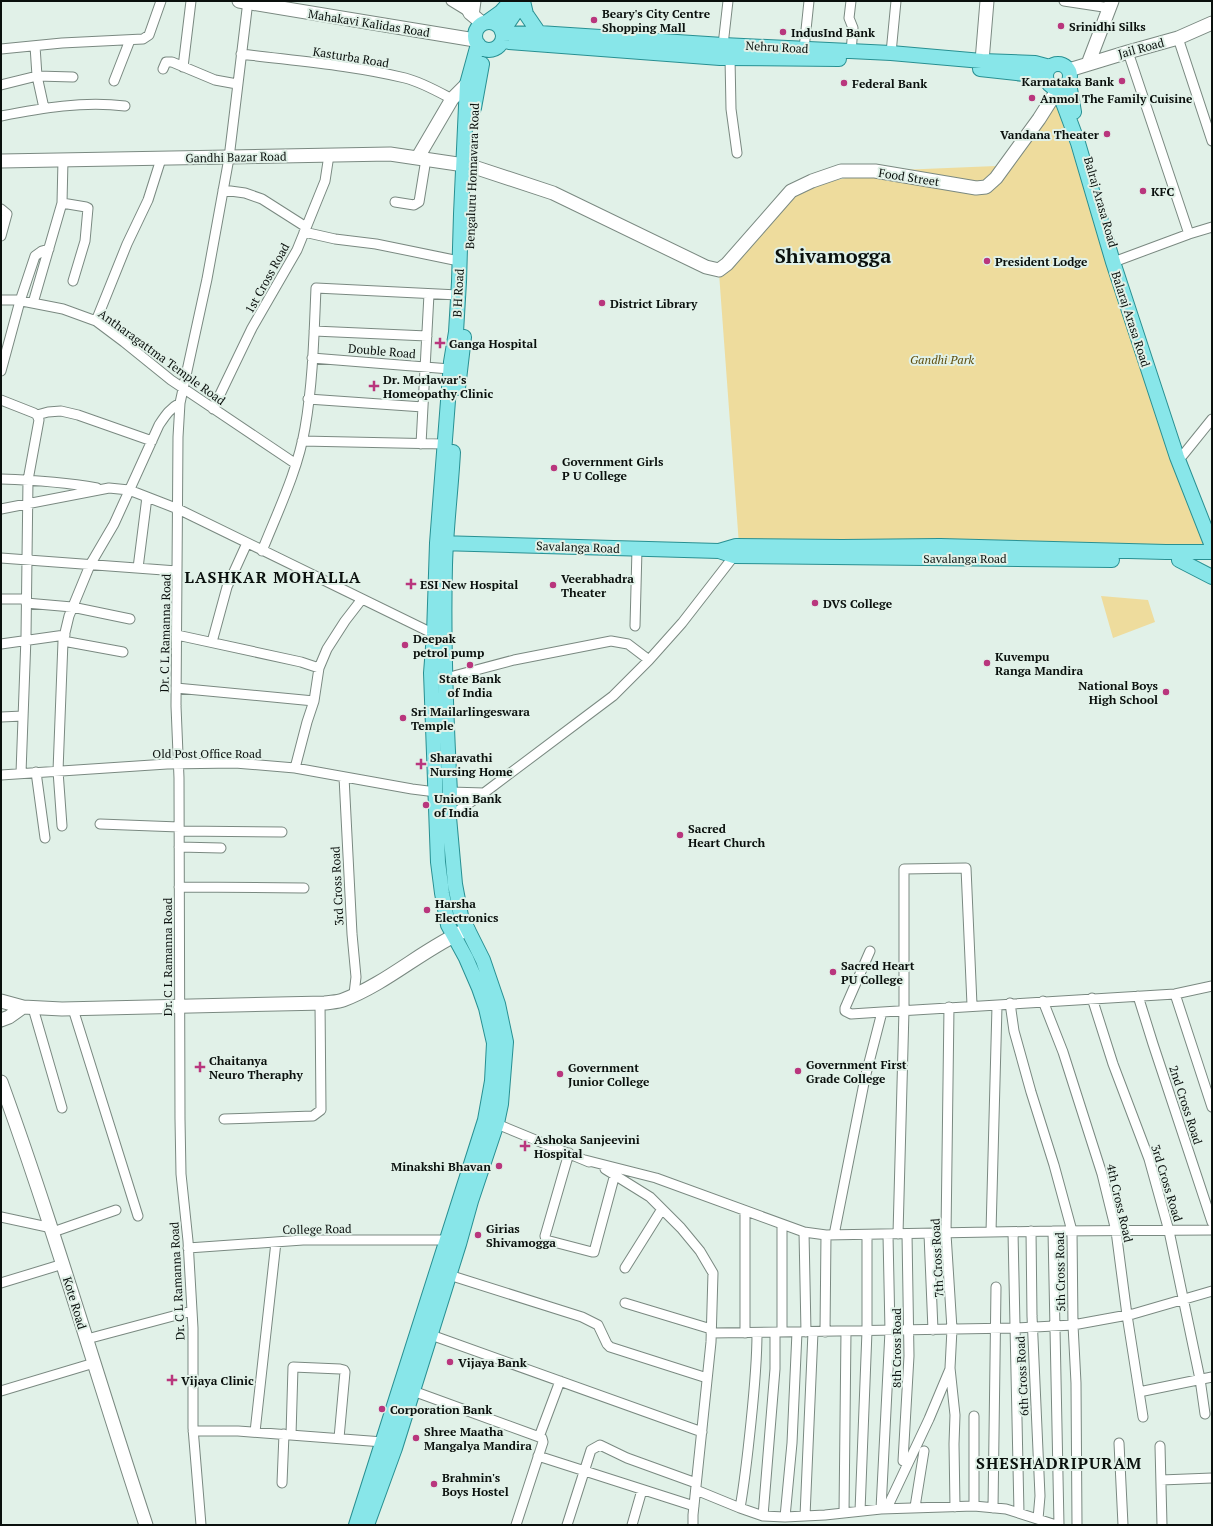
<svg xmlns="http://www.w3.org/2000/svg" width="1213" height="1526" font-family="'PT Serif',serif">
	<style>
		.green { fill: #eedc9d }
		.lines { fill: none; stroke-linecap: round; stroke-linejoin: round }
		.street-casing { stroke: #7a8981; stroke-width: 11 }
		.secondary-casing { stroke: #7a8981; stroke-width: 15 }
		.primary-casing { stroke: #289092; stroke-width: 16 }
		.street { stroke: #fff; stroke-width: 9 }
		.secondary { stroke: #fff; stroke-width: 13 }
		.primary { stroke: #88e6e9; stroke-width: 14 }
		.poi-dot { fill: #b9367d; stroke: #e1f1e8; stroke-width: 1.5 }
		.labels { text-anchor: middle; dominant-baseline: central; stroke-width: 4; stroke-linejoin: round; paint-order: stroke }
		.poi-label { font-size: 12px; font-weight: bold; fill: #0a100d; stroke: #e1f1e8; text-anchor: start }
		.street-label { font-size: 12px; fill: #0a100d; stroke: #e1f1e8 }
		.park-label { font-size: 12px; font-style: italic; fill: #5d4d0d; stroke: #e1f1e8 }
		.district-label { font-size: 16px; font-weight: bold; letter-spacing: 1px; fill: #0a100d; stroke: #e1f1e8 }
		.town-label { font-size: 20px; font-weight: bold; fill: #0a100d; stroke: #e1f1e8 }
	</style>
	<rect width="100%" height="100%" fill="#e1f1e8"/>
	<!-- green -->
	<path class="green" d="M 1054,98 L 1209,553 L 739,545 L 719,273 L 791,191 L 875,171 L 996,166 Z
		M 1101,596 L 1148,600 L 1155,622 L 1113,638 Z"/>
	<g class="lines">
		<!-- street casing -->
		<g class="street-casing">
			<path id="street" d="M 451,1 L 469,12
				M 851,1 L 849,18 L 853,28 L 851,52
				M 1064,1 L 1110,8
				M 474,16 L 476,1
				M 1178,38 L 1212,141
				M 723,45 L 728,1
				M 35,46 L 37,76 L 44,108
				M 1,49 L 62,43 L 143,39 L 149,35 L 161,1
				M 804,49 L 809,1
				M 1128,52 L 1189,234
				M 891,53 L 896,1
				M 241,54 C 296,61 351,65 405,78 C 421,82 437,91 452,99
				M 730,58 L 731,109 L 737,153
				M 183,67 L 191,1
				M 163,69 L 166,62 L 172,62 L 215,80 L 237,84
				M 114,81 L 130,40
				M 1,85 L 37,76 L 73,77
				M 1,116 C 42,108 83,101 125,106
				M 223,190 L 245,193 L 262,199 L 306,227
				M 395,202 L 414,205 L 419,202 L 426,159
				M 62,203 L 86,207 L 88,208 L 85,241 L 73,281
				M 1,209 L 7,214 L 1,236
				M 304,232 L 335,239 L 376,244 L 459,261
				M 1119,260 L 1189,234 L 1212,227
				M 1,300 L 17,300 L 63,309 L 96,321 L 124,342 L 171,380 L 296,464
				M 33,303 L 62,203 L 63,160
				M 96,321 L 127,244 L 148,200 L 161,159
				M 314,331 L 427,336
				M 312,358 L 450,369
				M 1,371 L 20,301 L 35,256 L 42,251 L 49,249
				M 308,399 L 423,407
				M 1,400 L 34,413 L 37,415 L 39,420 L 28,480 L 26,637 L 21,773
				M 213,409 L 252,328 L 297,250 L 325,181 L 329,155
				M 37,415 L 48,412 L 61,411 L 78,415 L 152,441
				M 302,441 L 444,444
				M 421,444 L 429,294
				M 1177,457 L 1183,455 L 1212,419
				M 1,479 C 33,480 65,482 97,488
				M 1,509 L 109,488 L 129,490 L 178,509 L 434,634
				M 262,551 C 278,511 298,470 305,428 C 313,382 314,334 316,288 L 458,295
				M 1,558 L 177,571
				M 138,568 L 147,497
				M 1,599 L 26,599
				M 26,603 L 72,607 L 130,619
				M 635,626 L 637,549
				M 177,635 L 301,662 L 319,668
				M 63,641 L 123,652
				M 212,642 L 227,587 L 247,543
				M 1,644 L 65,635
				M 446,678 L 514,660 L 611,641 L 628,644 L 649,660
				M 176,688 L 314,701
				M 1,717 L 23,716
				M 295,768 L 307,722 L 314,701 L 319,668 L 327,649 L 345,621 L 362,599
				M 36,772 L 45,838
				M 1,775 L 167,764 L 235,763 L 295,768 L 412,789 L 436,792
				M 344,777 L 352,934 L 356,977 L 354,994
				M 450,792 L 484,793 L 613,696 L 649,660 L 682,623 L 734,556 L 735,553
				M 449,817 L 484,793
				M 100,824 L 179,827
				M 62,826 L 58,771 L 63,641 L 69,616 L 90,565 L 114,524 L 159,425 C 165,416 170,408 180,403
				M 179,831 L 282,832
				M 179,847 L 221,848
				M 179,887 L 304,888
				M 870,951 L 845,1008 L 845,1011 L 851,1014 L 882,1012
				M 1175,994 L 1212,1107
				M 1138,996 L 1153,1044 L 1212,1222
				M 1092,998 L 1113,1064 L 1149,1159 L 1169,1231 L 1200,1379 L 1205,1414
				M 1043,1001 L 1063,1052 L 1102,1174 L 1116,1231 L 1127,1315 L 1143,1417
				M 1010,1003 L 1014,1031 L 1031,1092 L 1054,1165 L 1072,1231 L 1073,1325 L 1076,1383 L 1077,1525
				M 949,1007 L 946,1234 L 952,1329 L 950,1368 L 955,1415 L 954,1444 L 955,1507
				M 33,1008 L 62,1108
				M 73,1009 L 138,1216
				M 224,1119 L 313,1116 L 321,1110 L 320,1003
				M 492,1122 L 589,1162
				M 569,1153 L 545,1236 L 546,1240 L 592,1252 L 594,1252 L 615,1174
				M 585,1160 L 656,1178 L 804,1232 L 826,1235 L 1053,1231 L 1212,1230
				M 605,1169 L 650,1197 L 681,1228 L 700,1251 L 713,1273 L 711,1342 L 693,1515 L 693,1525
				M 1,1217 L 52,1228
				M 1031,1231 L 1032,1316 L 1040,1496 L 1038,1519
				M 1053,1231 L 1059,1525
				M 53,1232 L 116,1210
				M 804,1232 L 806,1332
				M 991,1232 L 997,1006
				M 1013,1232 L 1019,1513
				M 898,1234 L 904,1010 L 904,869 L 966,868 L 972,1005
				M 929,1234 L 933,1330
				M 834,1235 L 865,1078 L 882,1012 L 1175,994 L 1212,986
				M 188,1248 L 303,1240 L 446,1240
				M 625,1268 L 662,1209
				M 449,1275 L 582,1317 L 598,1325 L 607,1344 L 610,1347 L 707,1378
				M 1,1283 L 63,1264
				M 625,1303 L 711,1329
				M 782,1332 L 782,1225
				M 825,1332 L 826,1235
				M 711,1333 L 1015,1328 L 1073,1325 L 1133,1314 L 1212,1291
				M 745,1333 L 745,1211
				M 431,1335 L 702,1432
				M 87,1339 L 192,1311
				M 1,1391 L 94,1363
				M 413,1391 L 542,1438 L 543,1442 L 516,1525
				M 1139,1392 L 1212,1377
				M 193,1431 L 238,1431 L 383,1442
				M 255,1432 L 276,1242
				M 291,1435 L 293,1367 L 340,1369 L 344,1370 L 345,1372 L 339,1438
				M 539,1437 L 560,1381
				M 1119,1443 L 1123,1525
				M 1160,1446 L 1162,1525
				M 538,1456 L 694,1506
				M 903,1461 L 909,1356 L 907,1234
				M 1161,1480 L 1212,1478
				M 282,1483 L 284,1434
				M 696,1490 L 740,1508 L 763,1516 L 785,1517 L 825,1515 L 881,1509 L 974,1506 L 1006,1509 L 1056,1525
				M 974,1506 L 974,1416
				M 915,1507 L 924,1451
				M 740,1508 C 745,1480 748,1451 751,1422 C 754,1393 757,1363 757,1333
				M 887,1508 L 929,1419 L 950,1369
				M 993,1508 L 996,1287
				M 881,1509 L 890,1331 L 888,1235
				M 860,1511 L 867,1331 L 867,1235
				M 844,1513 L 846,1331
				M 763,1516 L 775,1369 L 775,1333
				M 805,1516 L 813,1332
				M 785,1517 L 792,1443 L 797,1332
				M 201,1525 L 193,1428 L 193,1328 L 188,1241 L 181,1174 L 180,1119 L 179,778 L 176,706 L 178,437 L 180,403 L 207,279 L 229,158 L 248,1
				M 567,1525 L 591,1450 L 600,1445 L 627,1458 L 696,1483
				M 632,1525 L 642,1490"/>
		</g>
		<!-- secondary casing -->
		<g class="secondary-casing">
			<path id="secondary" d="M 239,1 L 475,40
				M 464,1 L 470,13 L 482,23
				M 982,61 L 987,1
				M 1088,64 L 1112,1
				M 1069,70 L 1128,52 L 1178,38 L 1212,23
				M 418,157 L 452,99 L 467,84
				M 1,161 L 390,154 L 471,166 L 553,193 L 706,267 L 719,270 L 727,264 L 791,191 L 812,181 L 841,171 L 875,171 L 976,188 L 986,187 L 996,178 L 1039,119 L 1058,89
				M 1,1001 L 23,1007 L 62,1009 L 325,1003 C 331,1002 338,1002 343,1000 C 388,983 424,948 468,929
				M 1,1020 L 9,1017 L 23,1007
				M 1,1082 C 54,1228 97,1377 146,1525"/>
		</g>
		<!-- primary casing -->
		<g class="primary-casing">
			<path id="primary" d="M 523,1 L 526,14 L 539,33
				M 487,22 L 501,12 L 511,1
				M475 36a14 14 0 1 1 28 0a14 14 0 1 1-28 0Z
				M 502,32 L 523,1
				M 503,34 L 539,33 L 723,45 L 891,53 L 982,61 L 1035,63 L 1050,67
				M 509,42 L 720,58 L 839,59
				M1046 76a12 12 0 1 1 24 0a12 12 0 1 1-24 0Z
				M 980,69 L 1033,75 L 1046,79
				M 1069,83 L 1074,112
				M 1058,89 L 1078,143 L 1113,262 L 1177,457 L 1212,546
				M 474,108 L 482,64
				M 458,388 L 464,337
				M 439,543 L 719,551 L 736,546 L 842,547 L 940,546 L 1166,552 L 1212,552
				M 719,551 L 734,556 L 1112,560
				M 1179,560 L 1212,577
				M 356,1525 L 485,1120 L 492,1081 L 494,1043 L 486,1008 L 479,988 L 466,958 L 448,925 L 442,893 L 438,862 L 431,673 L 434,634 L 437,543 L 451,362 L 456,332 L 459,282 L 461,214 L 467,84 L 478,44
				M 367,1525 L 395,1448 L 459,1244 L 471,1201 L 497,1123 L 501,1104 L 506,1042 L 498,1004 L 483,960 L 461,916 L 455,884 L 449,817 L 450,792 C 446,717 443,640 445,565 C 446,527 451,490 453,452"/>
		</g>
		<!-- street -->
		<use href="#street" class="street"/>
		<!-- secondary -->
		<use href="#secondary" class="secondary"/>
		<!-- primary -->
		<use href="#primary" class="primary"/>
	</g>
	<!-- markers -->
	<g class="poi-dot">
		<circle cx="594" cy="20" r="4"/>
		<circle cx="1061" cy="26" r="4"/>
		<circle cx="783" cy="32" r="4"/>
		<circle cx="1122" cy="81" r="4"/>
		<circle cx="844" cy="83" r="4"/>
		<circle cx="1032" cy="98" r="4"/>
		<circle cx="1107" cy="134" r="4"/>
		<circle cx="1143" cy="191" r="4"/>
		<circle cx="987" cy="261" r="4"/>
		<circle cx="602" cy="303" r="4"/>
		<path d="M438 337h4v4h4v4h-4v4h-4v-4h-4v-4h4z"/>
		<path d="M372 380h4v4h4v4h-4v4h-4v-4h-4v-4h4z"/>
		<circle cx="554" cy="468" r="4"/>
		<path d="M409 578h4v4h4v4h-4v4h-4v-4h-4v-4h4z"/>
		<circle cx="553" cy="585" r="4"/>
		<circle cx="815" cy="603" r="4"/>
		<circle cx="405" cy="645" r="4"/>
		<circle cx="987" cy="663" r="4"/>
		<circle cx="470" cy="665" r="4"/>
		<circle cx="1166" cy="692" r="4"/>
		<circle cx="403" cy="718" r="4"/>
		<path d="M419 758h4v4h4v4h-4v4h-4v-4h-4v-4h4z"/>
		<circle cx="426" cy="805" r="4"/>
		<circle cx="680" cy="835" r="4"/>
		<circle cx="427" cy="910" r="4"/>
		<circle cx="833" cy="972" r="4"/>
		<path d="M198 1061h4v4h4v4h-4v4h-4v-4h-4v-4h4z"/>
		<circle cx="798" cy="1071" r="4"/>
		<circle cx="560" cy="1074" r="4"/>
		<path d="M523 1140h4v4h4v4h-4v4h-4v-4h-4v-4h4z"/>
		<circle cx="499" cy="1166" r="4"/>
		<circle cx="478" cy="1235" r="4"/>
		<circle cx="450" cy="1362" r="4"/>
		<path d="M170 1374h4v4h4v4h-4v4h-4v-4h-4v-4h4z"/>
		<circle cx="382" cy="1409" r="4"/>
		<circle cx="416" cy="1438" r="4"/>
		<circle cx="434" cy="1484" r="4"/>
	</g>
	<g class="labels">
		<!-- poi labels -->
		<g class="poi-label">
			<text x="602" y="13">Beary's City Centre<tspan x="602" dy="14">Shopping Mall</tspan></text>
			<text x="1069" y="26">Srinidhi Silks</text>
			<text x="791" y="32">IndusInd Bank</text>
			<text x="1114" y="81" text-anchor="end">Karnataka Bank</text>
			<text x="852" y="83">Federal Bank</text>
			<text x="1040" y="98">Anmol The Family Cuisine</text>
			<text x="1099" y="134" text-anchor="end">Vandana Theater</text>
			<text x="1151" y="191">KFC</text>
			<text x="995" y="261">President Lodge</text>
			<text x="610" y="303">District Library</text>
			<text x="449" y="343">Ganga Hospital</text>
			<text x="383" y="379">Dr. Morlawar's<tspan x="383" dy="14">Homeopathy Clinic</tspan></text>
			<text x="562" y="461">Government Girls<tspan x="562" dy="14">P U College</tspan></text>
			<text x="561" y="578">Veerabhadra<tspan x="561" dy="14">Theater</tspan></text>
			<text x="420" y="584">ESI New Hospital</text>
			<text x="823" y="603">DVS College</text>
			<text x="413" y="638">Deepak<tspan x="413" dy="14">petrol pump</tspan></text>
			<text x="995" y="656">Kuvempu<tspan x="995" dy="14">Ranga Mandira</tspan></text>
			<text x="470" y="678" text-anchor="middle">State Bank<tspan x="470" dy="14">of India</tspan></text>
			<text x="1158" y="685" text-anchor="end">National Boys<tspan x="1158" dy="14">High School</tspan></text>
			<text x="411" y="711">Sri Mailarlingeswara<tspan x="411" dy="14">Temple</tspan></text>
			<text x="430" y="757">Sharavathi<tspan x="430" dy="14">Nursing Home</tspan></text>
			<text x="434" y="798">Union Bank<tspan x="434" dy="14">of India</tspan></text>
			<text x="688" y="828">Sacred<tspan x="688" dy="14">Heart Church</tspan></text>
			<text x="435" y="903">Harsha<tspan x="435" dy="14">Electronics</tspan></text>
			<text x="841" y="965">Sacred Heart<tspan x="841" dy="14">PU College</tspan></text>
			<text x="209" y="1060">Chaitanya<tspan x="209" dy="14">Neuro Theraphy</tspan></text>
			<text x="806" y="1064">Government First<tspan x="806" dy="14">Grade College</tspan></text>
			<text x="568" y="1067">Government<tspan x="568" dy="14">Junior College</tspan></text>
			<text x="534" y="1139">Ashoka Sanjeevini<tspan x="534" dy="14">Hospital</tspan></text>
			<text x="491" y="1166" text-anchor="end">Minakshi Bhavan</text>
			<text x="486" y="1228">Girias<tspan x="486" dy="14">Shivamogga</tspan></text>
			<text x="458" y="1362">Vijaya Bank</text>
			<text x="181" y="1380">Vijaya Clinic</text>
			<text x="390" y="1409">Corporation Bank</text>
			<text x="424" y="1431">Shree Maatha<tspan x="424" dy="14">Mangalya Mandira</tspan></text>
			<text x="442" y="1477">Brahmin's<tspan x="442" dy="14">Boys Hostel</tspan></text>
		</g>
		<!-- street labels -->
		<g class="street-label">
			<text transform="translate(369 23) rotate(9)">Mahakavi Kalidas Road</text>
			<text transform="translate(777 47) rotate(3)">Nehru Road</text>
			<text transform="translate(1141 48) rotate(-15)">Jail Road</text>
			<text transform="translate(351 57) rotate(9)">Kasturba Road</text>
			<text transform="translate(236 157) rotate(-1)">Gandhi Bazar Road</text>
			<text transform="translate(472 176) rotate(-88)">Bengaluru Honnavara Road</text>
			<text transform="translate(909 177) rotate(9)">Food Street</text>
			<text transform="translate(1101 202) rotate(74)">Balraj Arasa Road</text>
			<text transform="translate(267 278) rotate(-61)">1st Cross Road</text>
			<text transform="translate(458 293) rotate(-87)">B H Road</text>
			<text transform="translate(1131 319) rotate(72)">Balaraj Arasa Road</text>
			<text transform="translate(382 351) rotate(5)">Double Road</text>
			<text transform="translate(162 357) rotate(36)">Antharagattma Temple Road</text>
			<text transform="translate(578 547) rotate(2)">Savalanga Road</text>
			<text x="965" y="558">Savalanga Road</text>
			<text transform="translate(165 633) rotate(-89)">Dr. C L Ramanna Road</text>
			<text x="207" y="753">Old Post Office Road</text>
			<text transform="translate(337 886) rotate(-93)">3rd Cross Road</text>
			<text transform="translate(167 957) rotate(-90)">Dr. C L Ramanna Road</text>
			<text transform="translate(1186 1105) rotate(72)">2nd Cross Road</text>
			<text transform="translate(1167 1183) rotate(73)">3rd Cross Road</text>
			<text transform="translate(1120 1203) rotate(77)">4th Cross Road</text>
			<text transform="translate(317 1229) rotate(-1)">College Road</text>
			<text transform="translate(937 1258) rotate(-93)">7th Cross Road</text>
			<text transform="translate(1060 1272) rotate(-91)">5th Cross Road</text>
			<text transform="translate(177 1281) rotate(-93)">Dr. C L Ramanna Road</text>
			<text transform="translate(75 1303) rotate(73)">Kote Road</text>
			<text transform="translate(896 1348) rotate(-90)">8th Cross Road</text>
			<text transform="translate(1022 1376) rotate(-93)">6th Cross Road</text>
		</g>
		<!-- park labels -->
		<g class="park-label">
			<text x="942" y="359">Gandhi Park</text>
		</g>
		<!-- district labels -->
		<g class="district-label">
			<text x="273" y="577">LASHKAR MOHALLA</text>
			<text x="1059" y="1463">SHESHADRIPURAM</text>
		</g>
		<!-- town labels -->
		<g class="town-label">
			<text x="833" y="255">Shivamogga</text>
		</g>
	</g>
	<!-- border -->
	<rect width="1213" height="1526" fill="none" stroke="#0a100d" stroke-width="4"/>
</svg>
